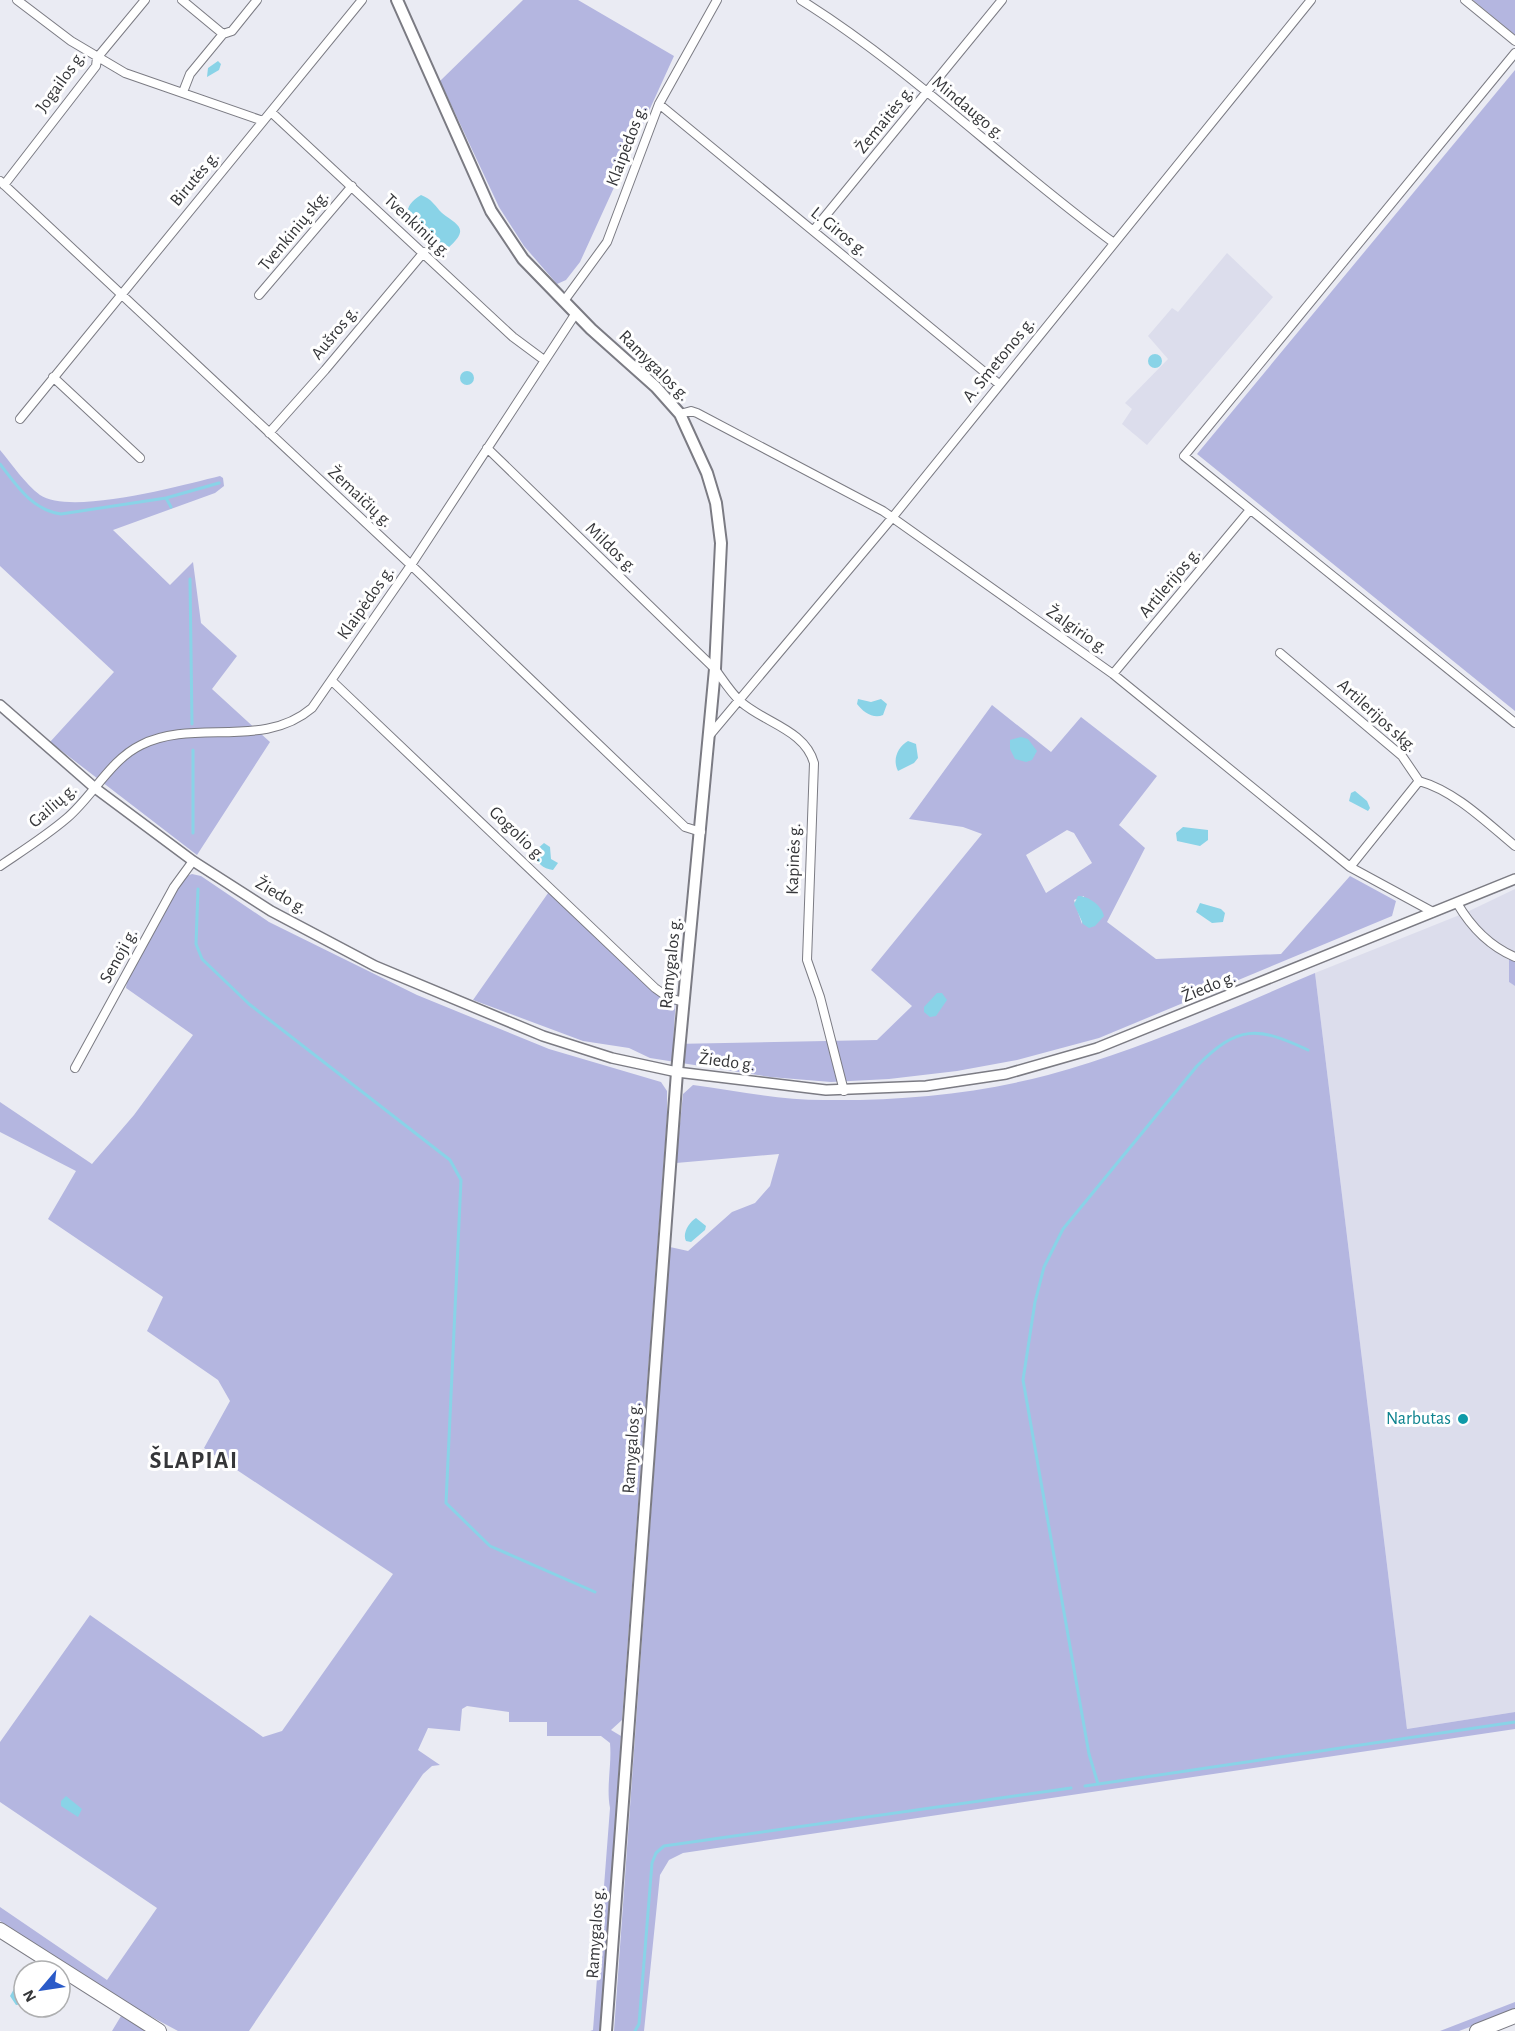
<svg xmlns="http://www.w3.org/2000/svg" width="1515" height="2031" font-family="'Alegreya Sans',sans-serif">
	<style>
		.built { fill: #dcddec }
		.green { fill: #b4b6e0; fill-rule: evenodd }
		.water { fill: #89d3e7 }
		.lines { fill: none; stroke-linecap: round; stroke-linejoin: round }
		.stream { stroke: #89d3e7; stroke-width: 3 }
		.minor-casing { stroke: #7b7b83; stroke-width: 10 }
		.tertiary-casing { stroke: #7b7b83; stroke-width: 12 }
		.secondary-casing { stroke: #7b7b83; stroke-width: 14 }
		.trunk-casing { stroke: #7b7b83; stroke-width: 16 }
		.minor { stroke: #fff; stroke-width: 8 }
		.tertiary { stroke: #fff; stroke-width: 9 }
		.secondary { stroke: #fff; stroke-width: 10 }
		.trunk { stroke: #fff; stroke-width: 14 }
		.culture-dot { fill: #0f9aa8; stroke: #fff; stroke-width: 2 }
		.labels { text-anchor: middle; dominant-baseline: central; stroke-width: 6; stroke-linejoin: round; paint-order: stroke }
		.street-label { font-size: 18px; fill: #353639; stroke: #fff }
		.culture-label { font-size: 18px; fill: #0d838f; stroke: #fff; text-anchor: end }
		.district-label { font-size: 24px; font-weight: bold; letter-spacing: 1.5px; fill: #353639; stroke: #fff }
	</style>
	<rect width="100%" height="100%" fill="#eaebf3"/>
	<!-- built -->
	<path class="built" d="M 1227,253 L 1273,297 L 1147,445 L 1122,424 L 1132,409 L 1125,403 L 1168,359 L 1148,336 L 1172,308 L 1178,312 Z
		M 1515,889 L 1515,953 L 1509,982 L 1515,986 L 1515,1712 L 1407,1729 L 1315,973 L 1467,912 Z"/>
	<!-- green -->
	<path class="green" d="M 523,0 L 578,0 L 674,56 L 580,262 L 566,280 L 557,284 L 524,246 L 499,207 L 440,81 Z
		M 1473,0 L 1515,0 L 1515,35 Z
		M 1515,70 L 1515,711 L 1197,454 Z
		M 0,450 C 12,464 25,484 40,495 C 71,516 183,485 220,476 L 223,478 L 224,486 L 215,493 L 113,530 L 170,585 L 193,562 L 201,623 L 237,656 L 212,689 L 270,742 L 197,855 L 50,742 L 114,672 L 0,566 Z
		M 992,705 L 1051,752 L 1081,717 L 1157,776 L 1119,825 L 1145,848 L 1107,922 L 1156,959 L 1281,954 L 1350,876 L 1396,901 L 1392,916 L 1099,1038 L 1017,1060 L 957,1071 L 889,1079 L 831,1082 L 770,1077 L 650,1058 L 629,1048 L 583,1041 L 473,1000 L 553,886 L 657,986 L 676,996 L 673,1044 L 877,1040 L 912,1006 L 871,970 L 982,834 L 963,827 L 909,819 ZM 1067,830 L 1074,833 L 1092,863 L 1046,893 L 1026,855 ZM 1084,896 L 1082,924 L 1074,900 Z
		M 192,874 L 201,876 L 269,922 L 417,995 L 549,1049 L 661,1082 L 667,1091 L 667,1116 L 622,1720 L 611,1730 L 621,1736 L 602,2031 L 590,2031 L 593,2030 L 610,1808 C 606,1786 612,1765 610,1743 L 601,1736 L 547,1736 L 547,1722 L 509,1722 L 509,1712 L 467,1706 L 462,1709 L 460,1731 L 428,1728 L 418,1750 L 440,1765 L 432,1766 L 423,1774 L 249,2031 L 178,2031 L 135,2008 L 0,1921 L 0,1907 L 107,1980 L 157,1908 L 0,1802 L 0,1742 L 90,1615 L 263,1737 L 282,1731 L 393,1574 L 204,1448 L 230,1401 L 218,1380 L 147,1331 L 163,1297 L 48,1219 L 76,1171 L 0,1132 L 0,1102 L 92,1164 L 134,1115 L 193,1035 L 126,988 L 128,974 L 184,877 Z
		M 1509,950 L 1515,953 L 1515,986 L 1509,982 Z
		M 1315,973 L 1407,1729 L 1515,1712 L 1515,1729 L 683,1853 L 669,1860 L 660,1875 L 644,2031 L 614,2031 L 670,1247 L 688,1251 L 732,1212 L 755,1203 L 770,1186 L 779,1154 L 676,1163 L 683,1094 L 693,1085 C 737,1091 780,1100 824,1100 C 899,1101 976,1094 1048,1075 C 1140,1050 1228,1010 1315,973 Z
		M 1515,2002 L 1515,2010 L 1459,2031 L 1440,2031 Z
		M 121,2016 L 147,2031 L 112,2031 Z"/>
	<!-- water -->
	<path class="water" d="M 218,61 L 221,64 L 219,70 L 207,77 L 208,68 Z
		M 421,195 C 432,199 435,206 442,213 C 457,225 471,228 448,248 L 432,249 C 416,233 392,212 421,195 Z
		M1148 361a7 7 0 1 1 14 0a7 7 0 1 1-14 0Z
		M460 378a7 7 0 1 1 14 0a7 7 0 1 1-14 0Z
		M 858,699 L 871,702 L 881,699 L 887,704 L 883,715 C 873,719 863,712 857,704 Z
		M 1021,737 L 1028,739 L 1037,751 L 1032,760 L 1026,762 L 1015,759 L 1010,749 L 1010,740 Z
		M 908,741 L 916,744 L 918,758 L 914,763 L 898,771 C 892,759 898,747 908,741 Z
		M 1355,791 L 1367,801 L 1370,808 L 1368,811 L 1349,801 L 1351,793 Z
		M 1183,827 L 1208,830 L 1208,840 L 1200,846 L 1177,841 L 1176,833 Z
		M 544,843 L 550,847 L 551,859 L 558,863 L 553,870 C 542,869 534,861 536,850 Z
		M 1078,896 C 1089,896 1102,906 1104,916 L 1095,926 L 1089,928 L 1083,924 L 1074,904 Z
		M 1200,903 L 1221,909 L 1225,913 L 1223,922 L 1212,923 L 1196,912 Z
		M 937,993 L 942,993 L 947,1000 L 936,1016 L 930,1017 L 924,1012 L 924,1007 Z
		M 696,1218 L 706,1226 L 705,1230 L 691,1242 L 686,1241 C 682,1234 689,1222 696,1218 Z
		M 66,1796 L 82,1809 L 78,1817 L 61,1806 L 61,1801 Z
		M 19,1980 L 24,1980 L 24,2004 L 16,2005 L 10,1996 Z"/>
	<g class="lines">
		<!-- stream -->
		<path class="stream" d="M 0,464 C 17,486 32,510 61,514 L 166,498 L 219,483
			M 166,498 L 171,507
			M 190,579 L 192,724
			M 193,750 L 193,833
			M 198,889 L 196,944 L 202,959 L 249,1004 L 450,1160 L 461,1180 L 446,1503 L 490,1546 L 595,1592
			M 1098,1784 L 1089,1754 L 1023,1380 L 1035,1302 L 1044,1267 L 1063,1229 L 1197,1066 C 1238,1025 1257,1026 1308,1050
			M 1085,1786 L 1515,1722
			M 635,2031 L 639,2024 L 652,1863 L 656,1853 L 664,1846 L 1071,1788"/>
		<!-- minor casing -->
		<g class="minor-casing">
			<path id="minor" d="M 17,0 L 71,41 L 125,73 L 263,121
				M 182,0 L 223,34
				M 801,0 C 913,70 1007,165 1114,243
				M 1465,0 L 1515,41
				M 1515,53 L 1184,456 L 1515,723
				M 183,92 L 190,74 L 223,34 L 232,31 L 257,0
				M 659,104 L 999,384
				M 271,112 L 513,337 L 544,360
				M 0,181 L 411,565 L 685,827 L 701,832
				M 4,185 L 96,66 L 97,58 L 145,0
				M 813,231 L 1002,0
				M 259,295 L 352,186
				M 564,301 L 607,242 L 659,104 L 717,0
				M 53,377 L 140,458
				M 680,414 L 691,411 L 697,413 L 883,511 L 1113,674 L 1350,867 L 1433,912
				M 20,419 L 362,0
				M 269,433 L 325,370 L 424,252
				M 487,448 L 715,669 C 723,680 731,693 741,702 C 765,723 805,730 814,763 L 807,960 L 820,997 L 844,1091
				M 1280,653 L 1402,756 L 1419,781 L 1350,867
				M 1113,674 L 1249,511
				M 332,681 L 655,988 L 669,998 L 684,1002
				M 709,736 L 892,518 L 1311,0
				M 1419,781 C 1455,791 1486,822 1515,846
				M 0,866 C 22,851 46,836 67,818 C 93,796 110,760 141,745 C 194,718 263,750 312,708 L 411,565 L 576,313
				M 1457,903 C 1471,927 1489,946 1515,957
				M 75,1068 L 174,887 L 193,861"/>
		</g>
		<!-- tertiary casing -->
		<g class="tertiary-casing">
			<path id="tertiary" d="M 0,705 L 95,788 L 193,861 L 271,911 L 375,966 L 543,1036 L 612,1058 L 677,1072 L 826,1090 L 926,1086 L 1006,1074 L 1097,1048 L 1515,879"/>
		</g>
		<!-- secondary casing -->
		<g class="secondary-casing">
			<path id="secondary" d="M 397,0 L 491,211 L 523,259 L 591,329 L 656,387 L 680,414 L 707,473 L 716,503 L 721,543 L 715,669 L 677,1072 L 606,2031"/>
		</g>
		<!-- trunk casing -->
		<g class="trunk-casing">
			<path id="trunk" d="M 0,1930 L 159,2031
				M 1477,2031 L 1515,2016"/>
		</g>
		<!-- minor -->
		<use href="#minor" class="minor"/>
		<!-- tertiary -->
		<use href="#tertiary" class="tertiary"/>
		<!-- secondary -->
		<use href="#secondary" class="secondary"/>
		<!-- trunk -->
		<use href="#trunk" class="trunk"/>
	</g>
	<!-- markers -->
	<circle class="culture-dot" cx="1463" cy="1419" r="6"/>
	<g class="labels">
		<!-- street labels -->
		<g class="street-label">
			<text transform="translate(61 82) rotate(-54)">Jogailos g.</text>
			<text transform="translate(968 108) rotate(40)">Mindaugo g.</text>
			<text transform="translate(885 120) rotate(-51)">Žemaitės g.</text>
			<text transform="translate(627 146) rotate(-69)">Klaipėdos g.</text>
			<text transform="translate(195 179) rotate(-50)">Birutės g.</text>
			<text transform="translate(417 226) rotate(43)">Tvenkinių g.</text>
			<text transform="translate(294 231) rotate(-50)">Tvenkinių skg.</text>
			<text transform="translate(839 232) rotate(39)">L. Giros g.</text>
			<text transform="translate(335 333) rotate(-51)">Aušros g.</text>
			<text transform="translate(999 360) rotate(-51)">A. Smetonos g.</text>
			<text transform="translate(654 366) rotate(45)">Ramygalos g.</text>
			<text transform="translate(360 497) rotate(43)">Žemaičių g.</text>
			<text transform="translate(611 548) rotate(44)">Mildos g.</text>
			<text transform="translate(1170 583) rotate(-50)">Artilerijos g.</text>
			<text transform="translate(366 603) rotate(-55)">Klaipėdos g.</text>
			<text transform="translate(1077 630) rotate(35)">Žalgirio g.</text>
			<text transform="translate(1377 716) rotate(42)">Artilerijos skg.</text>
			<text transform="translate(53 806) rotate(-41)">Gailių g.</text>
			<text transform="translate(517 834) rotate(44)">Gogolio g.</text>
			<text transform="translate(794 859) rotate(-88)">Kapinės g.</text>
			<text transform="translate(281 896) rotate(30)">Žiedo g.</text>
			<text transform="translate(119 956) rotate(-61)">Senoji g.</text>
			<text transform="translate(671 963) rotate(-84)">Ramygalos g.</text>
			<text transform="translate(1209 987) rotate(-22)">Žiedo g.</text>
			<text transform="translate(727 1062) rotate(7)">Žiedo g.</text>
			<text transform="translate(632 1448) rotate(-86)">Ramygalos g.</text>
			<text transform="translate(596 1933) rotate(-86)">Ramygalos g.</text>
		</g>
		<!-- culture labels -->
		<g class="culture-label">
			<text x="1451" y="1419">Narbutas</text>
		</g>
		<!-- district labels -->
		<g class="district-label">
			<text x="194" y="1461">ŠLAPIAI</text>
		</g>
	</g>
	<!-- north arrow -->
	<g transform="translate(42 1989) rotate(241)"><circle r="28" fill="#ffffff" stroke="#aeafb0" stroke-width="1.5"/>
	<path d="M0-4.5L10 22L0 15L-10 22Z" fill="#2a5ac8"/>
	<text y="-9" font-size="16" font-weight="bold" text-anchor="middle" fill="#353639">N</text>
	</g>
</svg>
